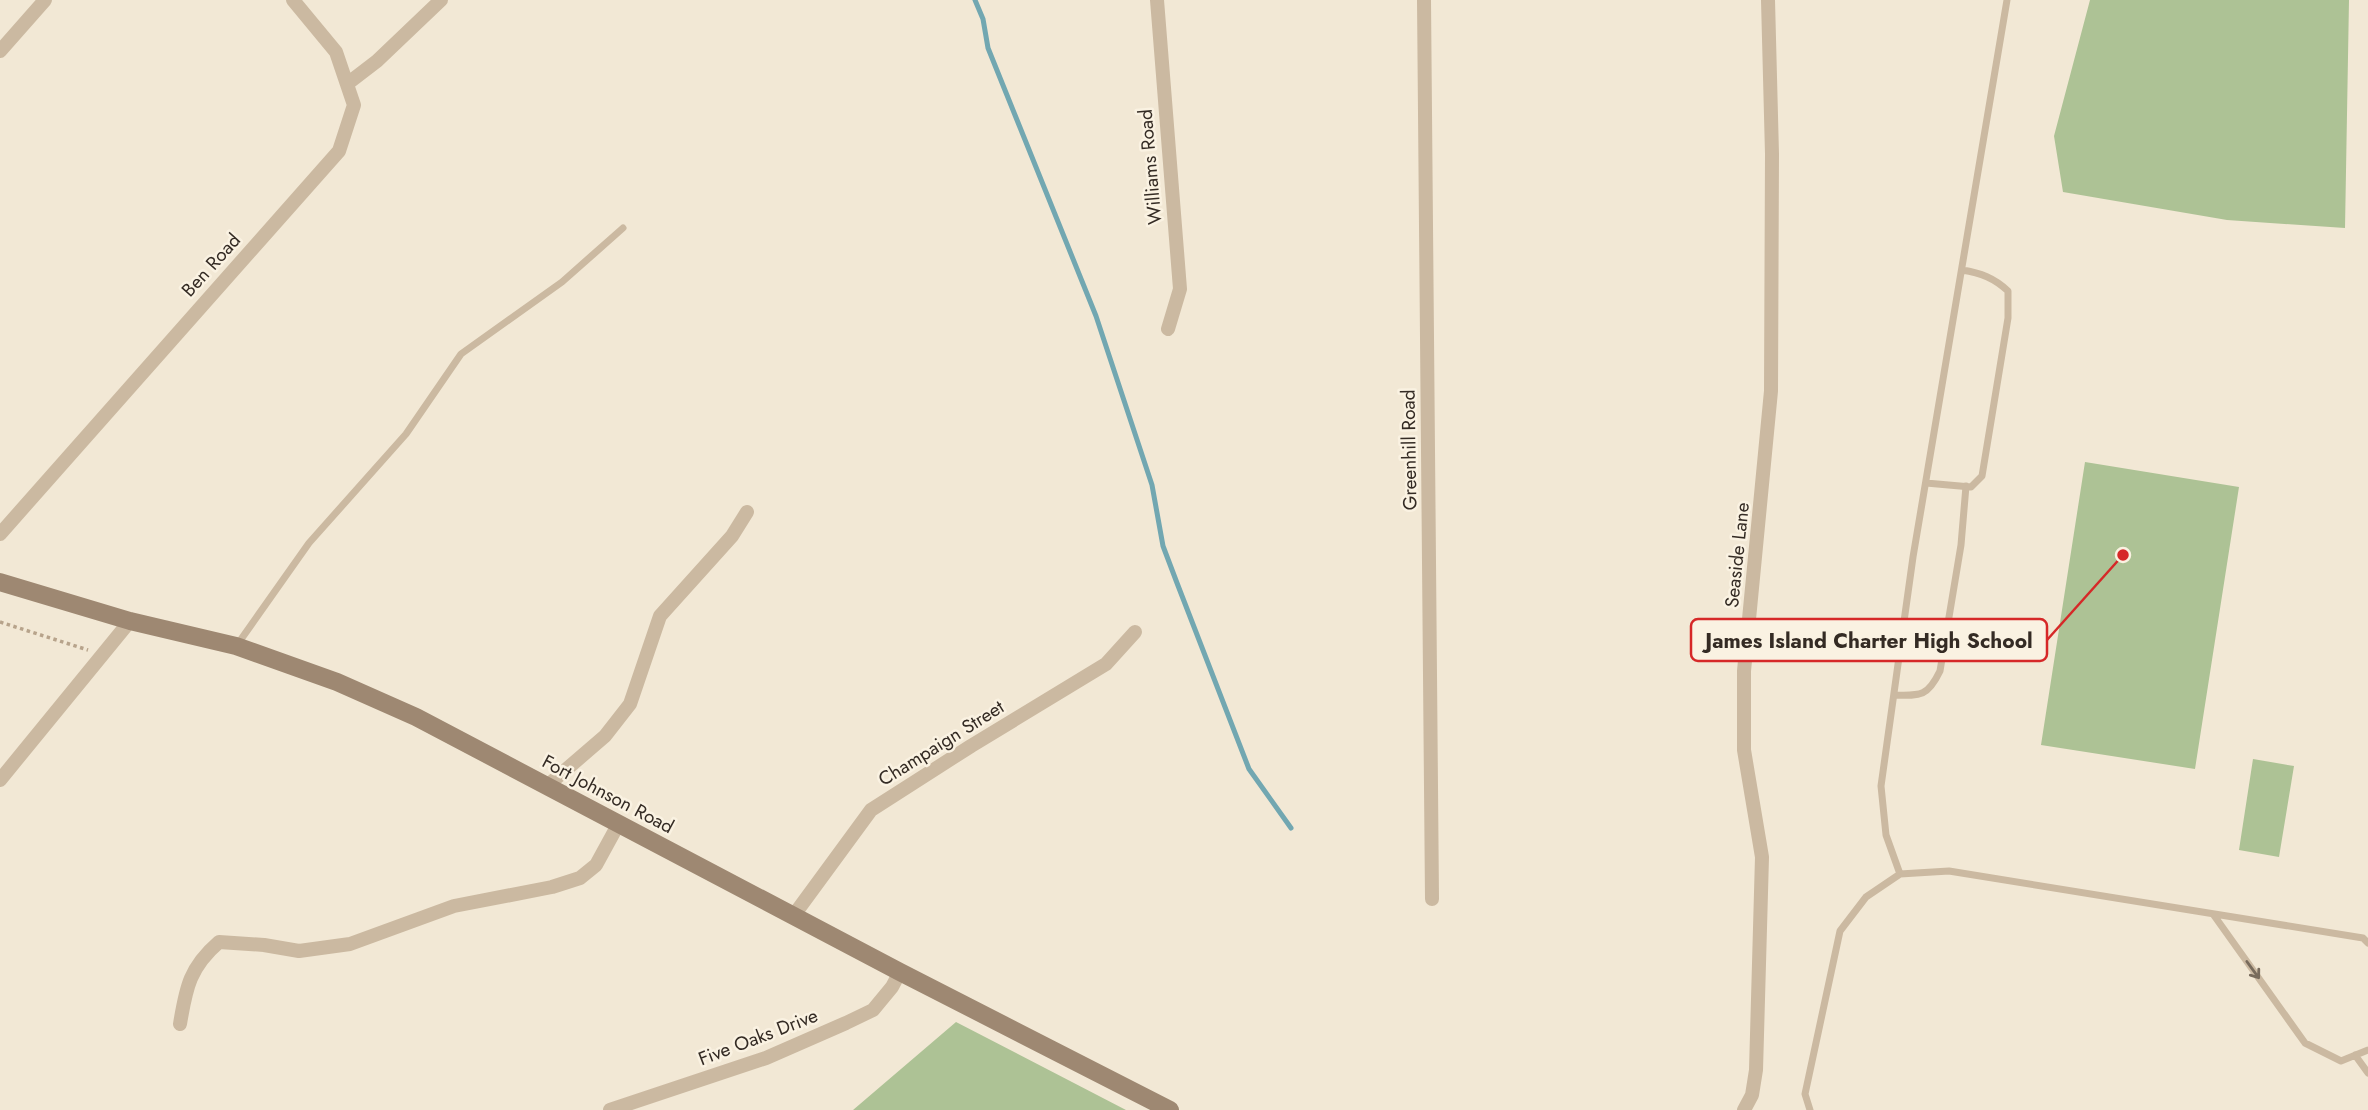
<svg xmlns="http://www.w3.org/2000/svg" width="2368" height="1110" font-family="Jost,sans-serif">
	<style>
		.green { fill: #adc295 }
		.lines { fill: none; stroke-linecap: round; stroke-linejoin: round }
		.stream { stroke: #72a7b1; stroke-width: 5 }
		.path { stroke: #b7a38b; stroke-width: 3.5; stroke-dasharray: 3.5 3.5; stroke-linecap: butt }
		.lane { stroke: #cbb9a1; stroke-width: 7 }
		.street { stroke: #cbb9a1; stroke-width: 14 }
		.secondary { stroke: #9e8872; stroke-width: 18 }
		.oneway { stroke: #786b5c }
		.labels { text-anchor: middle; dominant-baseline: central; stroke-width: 5; stroke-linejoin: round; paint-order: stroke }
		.street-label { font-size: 19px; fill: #342b24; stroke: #faf2e2 }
		.leader { fill: none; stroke: #d62828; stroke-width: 2.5 }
		.callout-dot { fill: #d62828; stroke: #faf2e2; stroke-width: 2.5 }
		.callout { fill: #faf2e2; stroke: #d62828; stroke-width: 2.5 }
		.callout-label { font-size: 21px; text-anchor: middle; font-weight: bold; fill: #342b24 }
	</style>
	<rect width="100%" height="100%" fill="#f2e8d5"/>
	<!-- green -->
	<path class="green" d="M 2090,0 L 2349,0 L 2345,228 L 2227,220 L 2063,192 L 2054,136 Z
		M 2085,462 L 2239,487 L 2195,769 L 2041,745 Z
		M 2253,759 L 2294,766 L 2279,857 L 2239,850 Z
		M 956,1022 L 1126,1110 L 853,1110 Z"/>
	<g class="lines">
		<!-- stream -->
		<path class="stream" d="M 975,0 L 983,19 L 988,48 L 1096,316 L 1152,485 L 1163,546 L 1177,583 L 1249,769 L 1291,828"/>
		<!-- path -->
		<path class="path" d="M 0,622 L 88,650"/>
		<!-- lane -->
		<path class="lane" d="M 1926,483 L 1971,487 L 1982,476 L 2008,318 L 2008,291 C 1994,278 1981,273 1962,270
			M 237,645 L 309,543 L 406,434 L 461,354 L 562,282 L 623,228
			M 1895,695 C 1921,696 1928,696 1940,671 L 1961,545 L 1966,486
			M 1900,874 L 1886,835 L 1881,786 L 1913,557 L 2007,0
			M 2213,914 L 2305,1043 L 2341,1061 L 2368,1050
			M 2355,1055 L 2368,1073
			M 1810,1110 L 1805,1094 L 1840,931 L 1866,897 L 1900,874 L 1949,871 L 2363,938 L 2368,943"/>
		<!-- street -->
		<path class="street" d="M 1157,0 L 1180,289 L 1168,329
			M 1424,0 L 1432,899
			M 0,51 L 45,0
			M 347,84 L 377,61 L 441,0
			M 0,534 L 339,151 L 354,105 L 336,52 L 293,0
			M 0,780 L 130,621
			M 547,786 L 605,736 L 630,704 L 660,616 L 732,536 L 747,512
			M 794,915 L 871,810 L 971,746 L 1106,664 L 1135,632
			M 180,1024 C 186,987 190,967 219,942 L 264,945 L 299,951 L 350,944 L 454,906 L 552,887 L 580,878 L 596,865 L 619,823
			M 610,1110 L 766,1058 L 846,1023 L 873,1010 L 892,987 L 900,972
			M 1744,1110 L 1752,1095 L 1756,1070 L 1762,857 L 1744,750 L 1744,671 L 1771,391 L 1772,154 L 1768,0"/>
		<!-- secondary -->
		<path class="secondary" d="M 0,582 L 130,621 L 236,646 L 337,682 L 416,717 L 900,972 L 1170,1110"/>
	</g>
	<!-- one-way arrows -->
	<defs><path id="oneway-shaft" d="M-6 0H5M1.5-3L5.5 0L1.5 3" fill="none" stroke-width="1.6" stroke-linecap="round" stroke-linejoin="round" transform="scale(1.75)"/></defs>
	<use class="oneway" href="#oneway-shaft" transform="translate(2253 970) rotate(54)"/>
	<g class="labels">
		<!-- street labels -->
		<g class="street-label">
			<text transform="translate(1150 167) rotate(-95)">Williams Road</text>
			<text transform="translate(211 265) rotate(-48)">Ben Road</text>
			<text transform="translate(1409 450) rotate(-91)">Greenhill Road</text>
			<text transform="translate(1737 555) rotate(-84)">Seaside Lane</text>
			<text transform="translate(941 743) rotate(-32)">Champaign Street</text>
			<text transform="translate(608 794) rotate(28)">Fort Johnson Road</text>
			<text transform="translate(758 1037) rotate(-21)">Five Oaks Drive</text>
		</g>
	</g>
	<!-- callouts -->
	<path class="leader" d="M2123 555L2047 640"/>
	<circle class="callout-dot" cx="2123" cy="555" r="7"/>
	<rect class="callout" x="1691" y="619" width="356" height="42" rx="7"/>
	<g class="callout-label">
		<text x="1869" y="648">James Island Charter High School</text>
	</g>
</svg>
